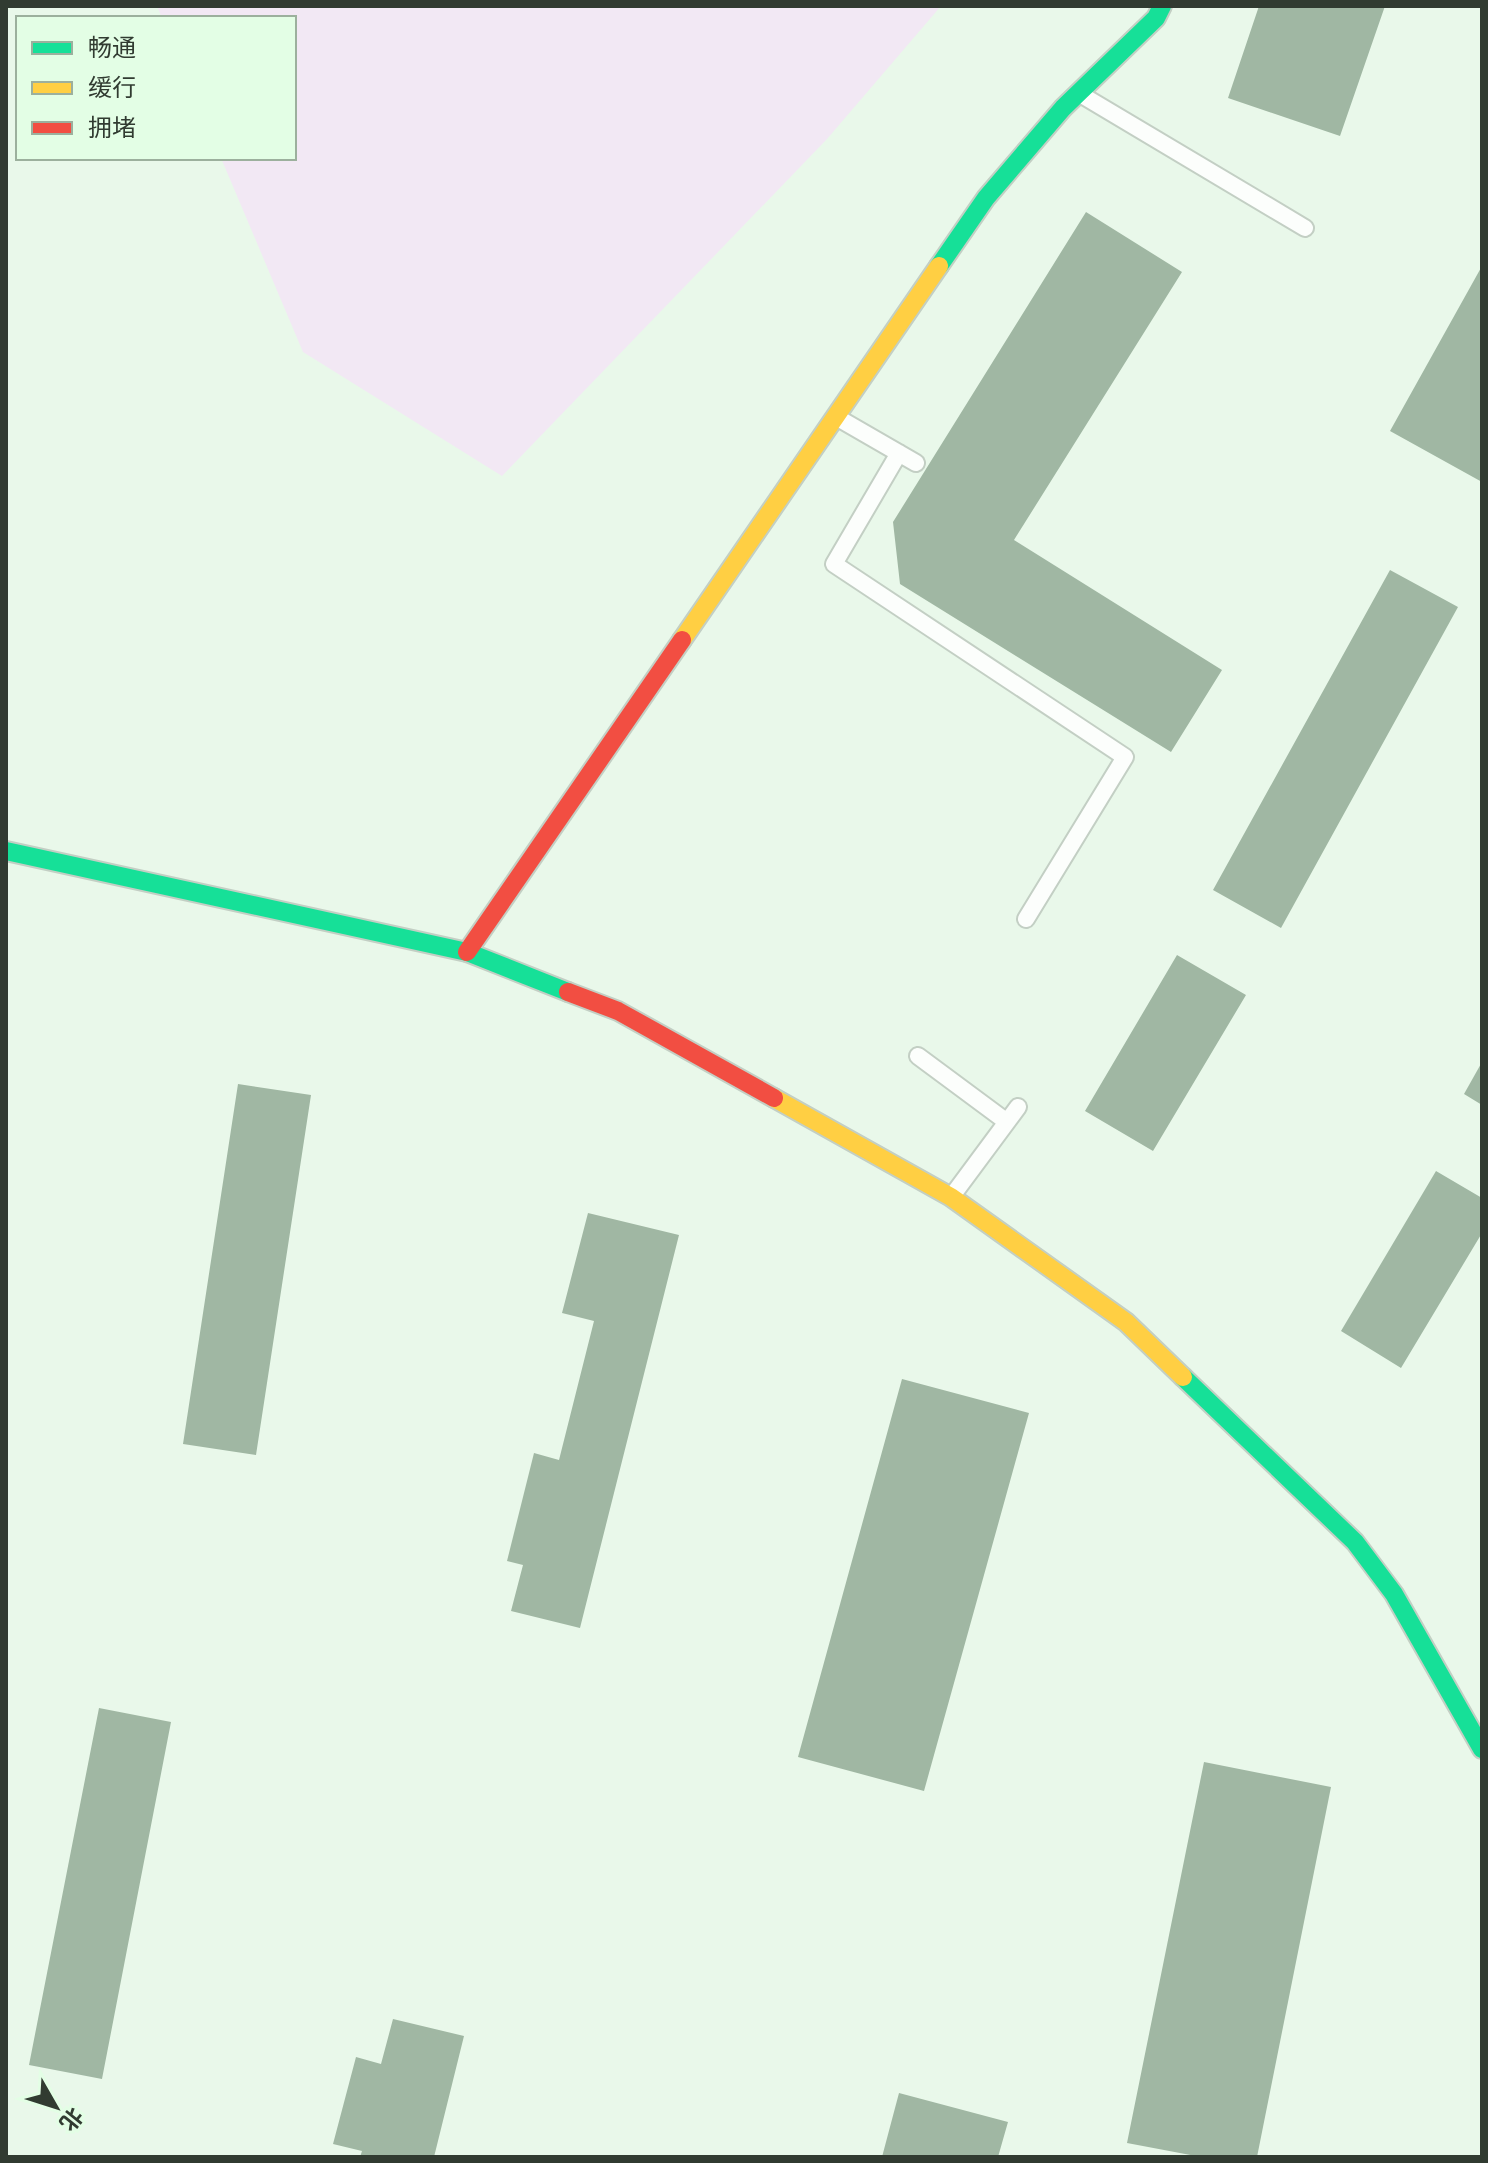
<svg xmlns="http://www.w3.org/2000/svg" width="1488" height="2163" font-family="'Fira Sans','Noto Sans SC',sans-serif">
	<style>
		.green { fill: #f2e8f4 }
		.building { fill: #a0b7a3 }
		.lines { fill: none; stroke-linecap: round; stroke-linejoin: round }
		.lane-casing { stroke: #c3cfc4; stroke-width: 20 }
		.fast-casing { stroke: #c3cfc4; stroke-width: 22 }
		.slow-casing { stroke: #c3cfc4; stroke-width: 22 }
		.jam-casing { stroke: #c3cfc4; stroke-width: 22 }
		.lane { stroke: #fcfefc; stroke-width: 16 }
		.fast { stroke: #16e098; stroke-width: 18 }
		.slow { stroke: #ffcf43; stroke-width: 18 }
		.jam { stroke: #f24e42; stroke-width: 18 }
	</style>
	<rect width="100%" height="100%" fill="#e9f8ea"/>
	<!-- green -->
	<path class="green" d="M 157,6 L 941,6 L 827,139 L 502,476 L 303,352 L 221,158 L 294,158 L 294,18 L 162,18 Z"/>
	<!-- building -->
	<path class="building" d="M 1259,6 L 1385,6 L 1340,136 L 1228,98 Z
		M 1086,212 L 1182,272 L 1014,540 L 1222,670 L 1171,752 L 900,584 L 893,522 Z
		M 1482,266 L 1482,482 L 1390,431 Z
		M 1390,570 L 1458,607 L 1281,928 L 1213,890 Z
		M 1177,955 L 1246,995 L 1153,1151 L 1085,1111 Z
		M 1482,1062 L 1482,1105 L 1464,1094 Z
		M 238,1084 L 311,1095 L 256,1455 L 183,1444 Z
		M 1436,1171 L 1482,1198 L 1482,1233 L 1401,1368 L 1341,1331 Z
		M 588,1213 L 679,1235 L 580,1628 L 511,1611 L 523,1565 L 507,1561 L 534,1453 L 559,1460 L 594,1321 L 562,1313 Z
		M 902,1379 L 1029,1413 L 924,1791 L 798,1757 Z
		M 99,1708 L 171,1722 L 102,2079 L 29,2065 Z
		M 1204,1762 L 1331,1787 L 1257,2157 L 1201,2157 L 1127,2143 Z
		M 393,2019 L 464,2036 L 434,2157 L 360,2157 L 362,2151 L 333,2144 L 356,2057 L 381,2064 Z
		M 899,2093 L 1008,2122 L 998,2157 L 882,2157 Z"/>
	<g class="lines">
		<!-- lane casing -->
		<g class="lane-casing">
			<path id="lane" d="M 1080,94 L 1305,228
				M 838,418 L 916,463
				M 899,453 L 834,564 L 1125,757 L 1026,919
				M 918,1056 L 1007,1122
				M 952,1196 L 1018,1107"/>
		</g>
		<!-- fast casing -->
		<g class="fast-casing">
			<path id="fast" d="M 939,266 L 986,198 L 1063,108 L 1156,18 L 1162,6
				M 6,851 L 467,952 L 568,992
				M 1183,1377 L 1355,1542 L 1394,1594 L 1482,1749"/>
		</g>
		<!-- slow casing -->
		<g class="slow-casing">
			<path id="slow" d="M 682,640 L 939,266
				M 774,1098 L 951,1197 L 1126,1322 L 1183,1377"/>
		</g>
		<!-- jam casing -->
		<g class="jam-casing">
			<path id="jam" d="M 467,952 L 682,640
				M 568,992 L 618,1011 L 774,1098"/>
		</g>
		<!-- lane -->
		<use href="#lane" class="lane"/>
		<!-- fast -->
		<use href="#fast" class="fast"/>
		<!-- slow -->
		<use href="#slow" class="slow"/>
		<!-- jam -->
		<use href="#jam" class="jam"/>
	</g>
	<!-- border -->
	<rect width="1488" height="2163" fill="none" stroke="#313b31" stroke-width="16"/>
	<!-- legend -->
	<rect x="16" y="16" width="280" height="144" fill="#e3fee5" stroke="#9cb09d" stroke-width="2"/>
	<rect x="32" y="42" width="40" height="12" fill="#16e098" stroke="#9cb09d" stroke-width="2"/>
	<text x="88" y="56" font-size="24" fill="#313b31">畅通</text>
	<rect x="32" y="82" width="40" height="12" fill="#ffcf43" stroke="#9cb09d" stroke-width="2"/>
	<text x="88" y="96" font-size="24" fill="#313b31">缓行</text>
	<rect x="32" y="122" width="40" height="12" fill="#f24e42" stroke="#9cb09d" stroke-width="2"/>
	<text x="88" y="136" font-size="24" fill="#313b31">拥堵</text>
	<!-- north arrow -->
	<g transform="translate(56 2107) rotate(129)" stroke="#e3fee5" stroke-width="6" paint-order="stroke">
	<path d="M0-6L14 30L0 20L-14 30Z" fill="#313b31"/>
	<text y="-12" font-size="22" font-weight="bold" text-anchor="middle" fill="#313b31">北</text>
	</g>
</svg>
